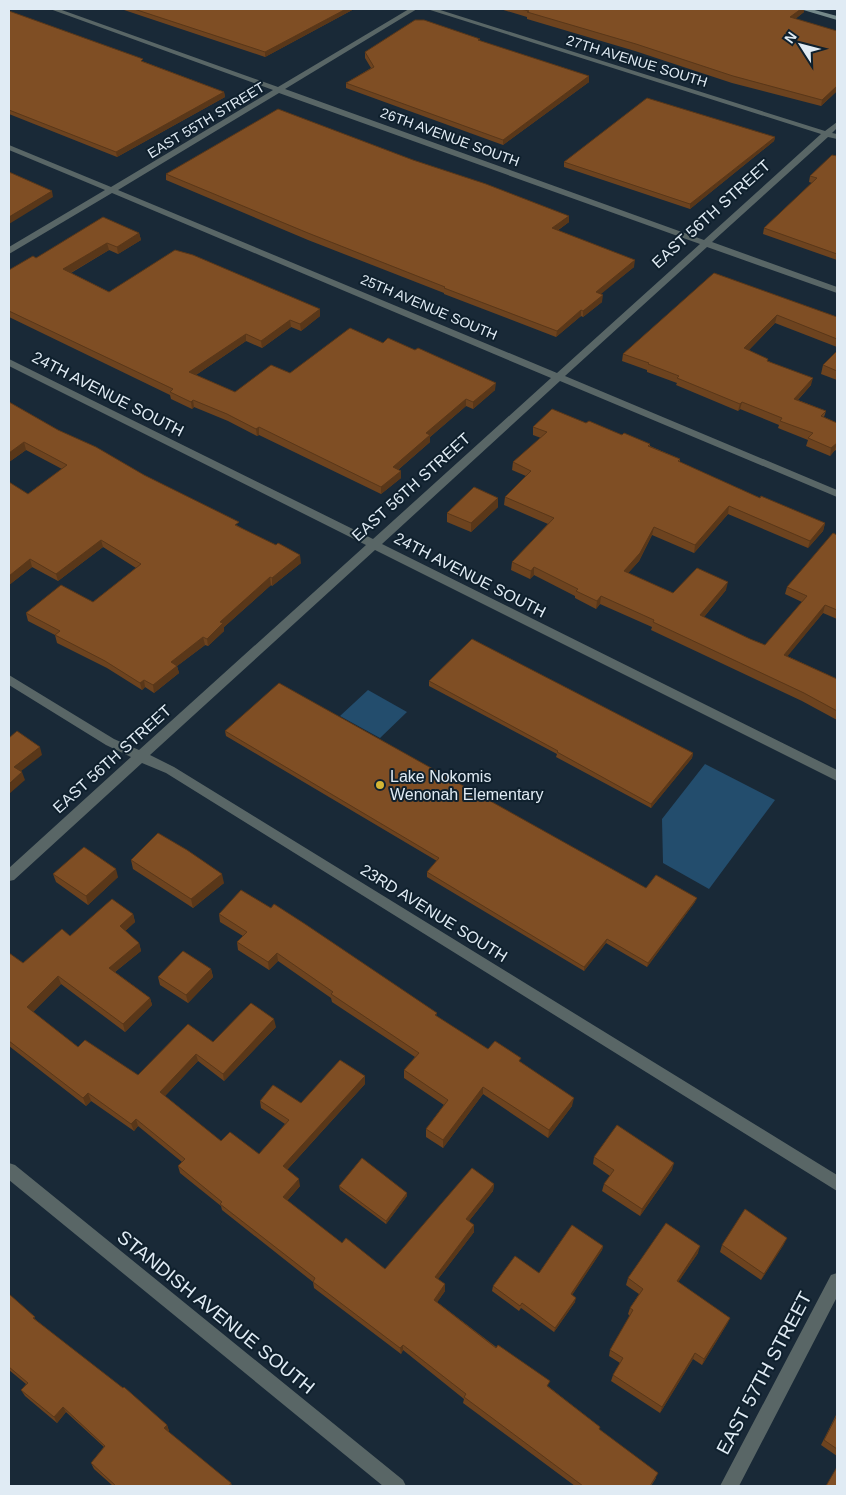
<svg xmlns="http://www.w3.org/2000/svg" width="846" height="1495" font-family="Helvetica,sans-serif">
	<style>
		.green { fill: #234d6d }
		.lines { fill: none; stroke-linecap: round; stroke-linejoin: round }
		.street { fill: #596666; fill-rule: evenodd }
		.secondary { fill: #75898a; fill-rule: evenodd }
		.wall { fill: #6d431f }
		.shaded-wall { fill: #593719 }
		.building { fill: #7f4e24; stroke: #593719 }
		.poi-dot { fill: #d4b635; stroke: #0f202d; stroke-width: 2 }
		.labels { text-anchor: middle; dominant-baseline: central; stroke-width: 4; stroke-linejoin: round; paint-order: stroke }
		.far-street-label { font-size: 14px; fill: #e0ebf4; stroke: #0f202d }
		.street-label { font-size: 16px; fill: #e0ebf4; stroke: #0f202d }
		.poi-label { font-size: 16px; fill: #e0ebf4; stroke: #0f202d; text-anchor: start }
		.near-street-label { font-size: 19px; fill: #e0ebf4; stroke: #0f202d }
	</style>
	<rect width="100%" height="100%" fill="#192937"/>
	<!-- green -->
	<path class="green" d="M 368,690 L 407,712 L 380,738 L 340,716 Z
		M 705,764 L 775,800 L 709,889 L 663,863 L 662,819 Z"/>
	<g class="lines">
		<!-- street -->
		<path class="street" d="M 50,9 L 59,9 L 278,87 L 409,9 L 417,9 L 285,89 L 704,240 L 821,134 L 427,9 L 437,9 L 825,131 L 837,122 L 837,128 L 832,133 L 837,134 L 837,139 L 828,137 L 712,242 L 837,287 L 837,293 L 707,247 L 565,376 L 837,490 L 837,497 L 560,381 L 382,544 L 837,770 L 837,781 L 375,550 L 150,755 L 174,767 L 837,1175 L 837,1191 L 166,773 L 142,763 L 14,880 L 9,881 L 9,868 L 131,757 L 106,745 L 9,685 L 9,675 L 114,739 L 139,750 L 366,545 L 9,366 L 9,359 L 373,539 L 551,378 L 112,193 L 9,254 L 9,247 L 105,190 L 9,150 L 9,145 L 111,187 L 273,90 ZM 279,93 L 700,244 L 557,373 L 118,190 Z
			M 9,1163 L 15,1165 L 403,1480 L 406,1486 L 383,1486 L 9,1180 Z
			M 837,1273 L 837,1297 L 739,1486 L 720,1486 L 831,1275 Z"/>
		<!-- secondary -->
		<path class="secondary" d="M 800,9 L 811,9 L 837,16 L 837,20 Z"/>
	</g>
	<!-- wall -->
	<path class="wall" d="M 121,9 L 354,9 L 265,57 Z
		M 500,9 L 804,9 L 804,12 L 795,19 L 837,31 L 837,91 L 821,106 L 732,83 L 635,51 L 527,19 L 527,17 Z
		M 9,11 L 224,92 L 225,97 L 117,157 L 9,114 Z
		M 480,41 L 589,76 L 589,82 L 503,145 L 346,88 L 346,83 L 371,68 L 365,58 L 365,52 Z
		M 775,137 L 774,141 L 690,209 L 564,167 L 564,162 Z
		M 837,156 L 837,260 L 763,234 L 764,228 L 812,183 L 809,182 L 810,176 Z
		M 166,174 L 569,222 L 557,231 L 634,267 L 600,294 L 602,302 L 583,317 L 581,316 L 556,337 L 444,294 L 444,293 L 308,240 L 166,180 Z
		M 139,233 L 141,240 L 118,254 L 109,250 L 71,273 L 109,292 L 320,316 L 301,331 L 291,327 L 262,348 L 246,341 L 196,375 L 235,392 L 290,373 L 383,343 L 495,390 L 473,409 L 466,406 L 430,437 L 430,442 L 398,470 L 401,478 L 381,494 L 259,435 L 257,436 L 228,421 L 194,407 L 192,409 L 171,399 L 170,395 L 9,317 L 9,270 L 36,258 Z
		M 714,273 L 837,317 L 837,347 L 775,323 L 749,350 L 811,385 L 798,400 L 826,411 L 824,417 L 837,423 L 837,451 L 835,450 L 830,456 L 806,446 L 808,440 L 778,428 L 779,425 L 740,409 L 738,411 L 676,385 L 677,383 L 647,372 L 647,370 L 622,361 L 623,354 Z
		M 837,351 L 837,380 L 821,374 L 823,365 Z
		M 9,402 L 58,430 L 144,475 L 240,527 L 301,563 L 272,586 L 271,585 L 224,627 L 224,631 L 208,646 L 205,645 L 177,666 L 179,673 L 154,693 L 145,687 L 142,690 L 107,668 L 57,643 L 55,635 L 28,621 L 26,613 L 93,602 L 136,568 L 103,547 L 58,581 L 32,567 L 9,585 L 28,494 L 62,469 L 26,450 L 9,462 Z
		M 586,423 L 650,444 L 650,446 L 680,459 L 680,462 L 760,498 L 825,523 L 823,531 L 808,548 L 728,514 L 694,553 L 652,535 L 639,561 L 628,573 L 673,593 L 726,590 L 704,617 L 750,639 L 765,645 L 802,602 L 785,594 L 787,587 L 837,535 L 837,619 L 823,613 L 787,656 L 837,679 L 837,720 L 802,701 L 651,630 L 652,627 L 600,604 L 596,609 L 575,598 L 575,596 L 534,575 L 530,579 L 511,570 L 512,562 L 548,524 L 504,505 L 505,497 L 526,476 L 512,470 L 513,462 L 541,438 L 533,435 L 533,427 Z
		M 498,507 L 471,532 L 447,522 L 447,513 Z
		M 429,681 L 693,753 L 692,758 L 651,808 L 556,757 L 557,754 L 429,686 Z
		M 225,731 L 646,888 L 695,902 L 647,967 L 606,943 L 584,971 L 427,877 L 427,872 L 437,861 L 226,736 Z
		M 131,860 L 224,883 L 193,908 L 133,869 Z
		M 53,874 L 118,877 L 88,905 L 56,882 Z
		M 133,914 L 135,922 L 125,931 L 139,943 L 141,951 L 115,972 L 150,998 L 152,1005 L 125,1032 L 61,984 L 33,1012 L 78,1047 L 138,1075 L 213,1042 L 276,1027 L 224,1081 L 198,1061 L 165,1096 L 221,1141 L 259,1154 L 285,1124 L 261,1108 L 260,1101 L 301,1103 L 365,1084 L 287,1170 L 300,1186 L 287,1201 L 342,1243 L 385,1269 L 494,1184 L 493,1191 L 469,1221 L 474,1232 L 438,1279 L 445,1291 L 437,1302 L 549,1387 L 600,1427 L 599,1429 L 656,1478 L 651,1486 L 575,1486 L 463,1403 L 464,1399 L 403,1350 L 401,1354 L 314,1288 L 313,1282 L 222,1210 L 221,1206 L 180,1173 L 178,1166 L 182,1162 L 138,1126 L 134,1131 L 91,1101 L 86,1106 L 9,1046 L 9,953 L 23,963 L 70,936 Z
		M 219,914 L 437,1013 L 436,1016 L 488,1049 L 521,1063 L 572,1106 L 548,1138 L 483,1094 L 443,1148 L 426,1137 L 426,1129 L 444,1105 L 404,1078 L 404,1070 L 415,1057 L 332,1002 L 331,998 L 278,961 L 269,970 L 238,950 L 237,942 L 243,936 L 220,922 Z
		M 211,969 L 213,977 L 188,1003 L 160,985 L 158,977 Z
		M 594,1157 L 672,1170 L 640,1216 L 602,1191 L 604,1184 L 610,1176 L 593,1164 Z
		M 339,1186 L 407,1193 L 407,1196 L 386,1224 L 340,1190 Z
		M 784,1244 L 761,1280 L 720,1252 L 722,1245 Z
		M 603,1246 L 602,1250 L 572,1295 L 575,1302 L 554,1332 L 521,1308 L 519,1311 L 492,1291 L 493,1286 L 539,1273 Z
		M 698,1253 L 678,1282 L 730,1318 L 727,1324 L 702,1365 L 693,1359 L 660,1413 L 611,1381 L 613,1375 L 620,1363 L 609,1356 L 610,1350 L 630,1316 L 628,1314 L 630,1308 L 639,1294 L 626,1285 L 628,1278 Z
		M 9,1294 L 37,1321 L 167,1425 L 169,1431 L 168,1432 L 231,1483 L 232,1486 L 113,1486 L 94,1469 L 91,1463 L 104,1447 L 66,1412 L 57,1423 L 25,1396 L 21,1390 L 26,1384 L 9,1370 Z
		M 837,1413 L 837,1456 L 821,1445 Z"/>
	<!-- shaded-wall -->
	<path class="shaded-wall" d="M 346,9 L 354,9 L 265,57 L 265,52 Z
		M 801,9 L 804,9 L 804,12 L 789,24 L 790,17 Z
		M 589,76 L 589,82 L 503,145 L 503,140 Z
		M 837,86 L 837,91 L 821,106 L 822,100 Z
		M 224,92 L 225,97 L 117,157 L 116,152 Z
		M 775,137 L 774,141 L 690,209 L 690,204 Z
		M 52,191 L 53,197 L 9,224 L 9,217 Z
		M 569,216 L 569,222 L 551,235 L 552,228 Z
		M 139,233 L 141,240 L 118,254 L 117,247 Z
		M 107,243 L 109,250 L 65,276 L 63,269 Z
		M 635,260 L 634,267 L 595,299 L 596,292 Z
		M 603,295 L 602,302 L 583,317 L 583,311 Z
		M 320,309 L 320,316 L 301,331 L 300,324 Z
		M 581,310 L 581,316 L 556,337 L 557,331 Z
		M 777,315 L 775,323 L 743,356 L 744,348 Z
		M 290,320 L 291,327 L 262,348 L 261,341 Z
		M 246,334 L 246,341 L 190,379 L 189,372 Z
		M 813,378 L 811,385 L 792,406 L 794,399 Z
		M 496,383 L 495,390 L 473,409 L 473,402 Z
		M 466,399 L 466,406 L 430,437 L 430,442 L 393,474 L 393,467 L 426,433 Z
		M 193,400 L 194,407 L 192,409 L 191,402 Z
		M 742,402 L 740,409 L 738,411 L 740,404 Z
		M 259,427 L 259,435 L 257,436 L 256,429 Z
		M 24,442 L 26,450 L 9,462 L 9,453 Z
		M 837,443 L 835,450 L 830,456 L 831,448 Z
		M 401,471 L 401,478 L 381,494 L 381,487 Z
		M 498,498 L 498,507 L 471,532 L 471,523 Z
		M 729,506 L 728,514 L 694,553 L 695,545 Z
		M 825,523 L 823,531 L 808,548 L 810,541 Z
		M 654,527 L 652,535 L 639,561 L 623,579 L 624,571 Z
		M 101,540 L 103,547 L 58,581 L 56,574 Z
		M 300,555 L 301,563 L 272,586 L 272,578 Z
		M 30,559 L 32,567 L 9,585 L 9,576 Z
		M 534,567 L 534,575 L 530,579 L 531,571 Z
		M 270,577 L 271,585 L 224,627 L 224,631 L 208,646 L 207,639 L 220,622 Z
		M 728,582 L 726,590 L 699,623 L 700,615 Z
		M 601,596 L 600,604 L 596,609 L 597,601 Z
		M 825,605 L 823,613 L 782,663 L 784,655 Z
		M 203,637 L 205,645 L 177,666 L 179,673 L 154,693 L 153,685 L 171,662 Z
		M 144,680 L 145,687 L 142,690 L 140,683 Z
		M 40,747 L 42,755 L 16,775 L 14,767 Z
		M 693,753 L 692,758 L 651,808 L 651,804 Z
		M 22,772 L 25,780 L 9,794 L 9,784 Z
		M 116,869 L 118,877 L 88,905 L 86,896 Z
		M 222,874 L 224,883 L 193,908 L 191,899 Z
		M 697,898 L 695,902 L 647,967 L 648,963 Z
		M 133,914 L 135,922 L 122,934 L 120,926 Z
		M 607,939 L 606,943 L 584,971 L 584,967 Z
		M 139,943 L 141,951 L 111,975 L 109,968 Z
		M 277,953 L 278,961 L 269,970 L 268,962 Z
		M 211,969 L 213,977 L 188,1003 L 186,995 Z
		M 58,976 L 61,984 L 30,1015 L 27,1007 Z
		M 150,998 L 152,1005 L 125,1032 L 123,1024 Z
		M 274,1019 L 276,1027 L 224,1081 L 223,1074 Z
		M 196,1054 L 198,1061 L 162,1099 L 160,1092 Z
		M 365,1076 L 365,1084 L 284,1173 L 283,1166 Z
		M 483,1087 L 483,1094 L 443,1148 L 443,1140 Z
		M 88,1093 L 91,1101 L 86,1106 L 83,1098 Z
		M 574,1098 L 572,1106 L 548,1138 L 549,1130 Z
		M 136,1119 L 138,1126 L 134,1131 L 131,1124 Z
		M 674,1163 L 672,1170 L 640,1216 L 642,1209 Z
		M 299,1179 L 300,1186 L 284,1204 L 283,1197 Z
		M 494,1184 L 493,1191 L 465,1226 L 466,1219 Z
		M 407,1193 L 407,1196 L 386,1224 L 386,1221 Z
		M 474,1225 L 474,1232 L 435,1283 L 435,1277 Z
		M 787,1238 L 784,1244 L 761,1280 L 764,1274 Z
		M 603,1246 L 602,1250 L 570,1298 L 571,1294 Z
		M 700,1246 L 698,1253 L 675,1287 L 677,1281 Z
		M 445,1284 L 445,1291 L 434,1307 L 434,1300 Z
		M 576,1298 L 575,1302 L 554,1332 L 555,1328 Z
		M 730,1318 L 727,1324 L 702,1365 L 704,1359 Z
		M 403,1345 L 403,1350 L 401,1354 L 400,1348 Z
		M 695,1353 L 693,1359 L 660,1413 L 662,1407 Z
		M 63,1407 L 66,1412 L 57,1423 L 54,1417 Z
		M 167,1425 L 169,1431 L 166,1434 L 164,1428 Z"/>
	<!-- building -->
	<path class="building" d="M 134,9 L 346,9 L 265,52 Z
		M 520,9 L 801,9 L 790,17 L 837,31 L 837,86 L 822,100 L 733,76 L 636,44 L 527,12 L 529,11 Z
		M 9,11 L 143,59 L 141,61 L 224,92 L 116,152 L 9,110 Z
		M 415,20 L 424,20 L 480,39 L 478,40 L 589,76 L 503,140 L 346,83 L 374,67 L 365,52 Z
		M 647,98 L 775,137 L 690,204 L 564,162 Z
		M 278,109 L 413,160 L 486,184 L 569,216 L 552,228 L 635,260 L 596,292 L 603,295 L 583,311 L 581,310 L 557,331 L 444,288 L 445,287 L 308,233 L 166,174 Z
		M 832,155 L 837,156 L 837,254 L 764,228 L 817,178 L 810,176 Z
		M 9,172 L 52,191 L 9,217 Z
		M 103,217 L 139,233 L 117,247 L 107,243 L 63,269 L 109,292 L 175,250 L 193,255 L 320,309 L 300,324 L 290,320 L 261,341 L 246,334 L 189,372 L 235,392 L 271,365 L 290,373 L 350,328 L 383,343 L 388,338 L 415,350 L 418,348 L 496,383 L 473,402 L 466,399 L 426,433 L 430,435 L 393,467 L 401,471 L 381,487 L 259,427 L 256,429 L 227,414 L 193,400 L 191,402 L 170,392 L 173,389 L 9,311 L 9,270 L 33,256 L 36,258 Z
		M 714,273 L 837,317 L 837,339 L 777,315 L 744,348 L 768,359 L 767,361 L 813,378 L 794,399 L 826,411 L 821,416 L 837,423 L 837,443 L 831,448 L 808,438 L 813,433 L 780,421 L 782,418 L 742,402 L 740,404 L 677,378 L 679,376 L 648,364 L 649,363 L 623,354 Z
		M 837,351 L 837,371 L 823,365 Z
		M 9,402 L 58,430 L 96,447 L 144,475 L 239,522 L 235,525 L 276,545 L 278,543 L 300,555 L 272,578 L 270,577 L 220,622 L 223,623 L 207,639 L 203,637 L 171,662 L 177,666 L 153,685 L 144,680 L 140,683 L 105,661 L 55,635 L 60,631 L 26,613 L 61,585 L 93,602 L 141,564 L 101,540 L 56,574 L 30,559 L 9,576 L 9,482 L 28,494 L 67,465 L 24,442 L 9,453 Z
		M 552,409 L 586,423 L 589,421 L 622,435 L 624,433 L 650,444 L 648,446 L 680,459 L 678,461 L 760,498 L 761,496 L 825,523 L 810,541 L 729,506 L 695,545 L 654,527 L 640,553 L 624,571 L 673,593 L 697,568 L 728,582 L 700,615 L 750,639 L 765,645 L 807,596 L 787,587 L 833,533 L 837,535 L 837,610 L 825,605 L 784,655 L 837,679 L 837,711 L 804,693 L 653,622 L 654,620 L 601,596 L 597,601 L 576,591 L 578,589 L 534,567 L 531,571 L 512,562 L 554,518 L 505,497 L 531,471 L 513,462 L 547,432 L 533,427 Z
		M 474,487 L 498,498 L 471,523 L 447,513 Z
		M 472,639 L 693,753 L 651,804 L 557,752 L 558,751 L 429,681 Z
		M 279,683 L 646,888 L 656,875 L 697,898 L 648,963 L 607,939 L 584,967 L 427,872 L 439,858 L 225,731 Z
		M 17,731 L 40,747 L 14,767 L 22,772 L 9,784 L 9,738 Z
		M 158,833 L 187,850 L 222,874 L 191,899 L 131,860 Z
		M 84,847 L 116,869 L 86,896 L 53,874 Z
		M 241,890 L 271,908 L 274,904 L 305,924 L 437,1013 L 435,1015 L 488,1049 L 495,1041 L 521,1058 L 519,1061 L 574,1098 L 549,1130 L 483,1087 L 443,1140 L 426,1129 L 448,1100 L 404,1070 L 419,1053 L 331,994 L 333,992 L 277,953 L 268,962 L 237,942 L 247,932 L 219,914 Z
		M 112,899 L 133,914 L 120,926 L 139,943 L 109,968 L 150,998 L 123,1024 L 58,976 L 27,1007 L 78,1047 L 85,1040 L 138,1075 L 188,1024 L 213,1042 L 251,1003 L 274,1019 L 223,1074 L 196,1054 L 160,1092 L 221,1141 L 230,1132 L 259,1154 L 289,1120 L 260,1101 L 273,1085 L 301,1103 L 340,1060 L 365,1076 L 283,1166 L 299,1179 L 283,1197 L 342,1243 L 346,1238 L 385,1269 L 472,1168 L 494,1184 L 466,1219 L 474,1225 L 435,1277 L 445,1284 L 434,1300 L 496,1348 L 498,1345 L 550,1381 L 547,1386 L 600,1427 L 599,1429 L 658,1473 L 650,1486 L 583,1486 L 464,1397 L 466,1394 L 403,1345 L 400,1348 L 313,1282 L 315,1278 L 220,1204 L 222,1202 L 178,1166 L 185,1159 L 136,1119 L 131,1124 L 88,1093 L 83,1098 L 9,1041 L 9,953 L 23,963 L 62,929 L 70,936 Z
		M 183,951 L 211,969 L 186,995 L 158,977 Z
		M 617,1125 L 674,1163 L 642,1209 L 604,1184 L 614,1170 L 594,1157 Z
		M 362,1158 L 407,1193 L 386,1221 L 339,1186 Z
		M 745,1209 L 787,1238 L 764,1274 L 722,1245 Z
		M 666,1223 L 700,1246 L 677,1281 L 730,1318 L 704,1359 L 695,1353 L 662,1407 L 613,1375 L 623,1358 L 610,1350 L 633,1310 L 630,1308 L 643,1289 L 628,1278 Z
		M 572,1225 L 603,1246 L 571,1294 L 576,1298 L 555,1328 L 522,1303 L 520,1306 L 493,1286 L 515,1256 L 539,1273 Z
		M 9,1294 L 35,1317 L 33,1318 L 123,1388 L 124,1387 L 167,1425 L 164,1428 L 231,1483 L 229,1486 L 230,1486 L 116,1486 L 91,1463 L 105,1446 L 63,1407 L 54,1417 L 21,1390 L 28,1383 L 9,1367 Z
		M 837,1415 L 837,1449 L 824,1440 Z
		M 837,1467 L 837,1486 L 826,1486 Z"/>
	<!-- markers -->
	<circle class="poi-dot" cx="380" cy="785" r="5"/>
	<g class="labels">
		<!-- far-street labels -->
		<g class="far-street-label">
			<text transform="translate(637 61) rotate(17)">27TH AVENUE SOUTH</text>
			<text transform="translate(206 120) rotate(-31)">EAST 55TH STREET</text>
			<text transform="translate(450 137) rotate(20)">26TH AVENUE SOUTH</text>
			<text transform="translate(429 307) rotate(23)">25TH AVENUE SOUTH</text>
		</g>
		<!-- street labels -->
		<g class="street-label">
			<text transform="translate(711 214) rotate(-42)">EAST 56TH STREET</text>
			<text transform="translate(108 394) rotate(27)">24TH AVENUE SOUTH</text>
			<text transform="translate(411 487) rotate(-42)">EAST 56TH STREET</text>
			<text transform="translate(470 575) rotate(27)">24TH AVENUE SOUTH</text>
			<text transform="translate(112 759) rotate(-42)">EAST 56TH STREET</text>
			<text transform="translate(434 913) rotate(32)">23RD AVENUE SOUTH</text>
		</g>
		<!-- poi labels -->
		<g class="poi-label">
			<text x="390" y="776">Lake Nokomis<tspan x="390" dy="18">Wenonah Elementary</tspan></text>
		</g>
		<!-- near-street labels -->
		<g class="near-street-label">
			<text transform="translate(216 1312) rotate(39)">STANDISH AVENUE SOUTH</text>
			<text transform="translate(764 1373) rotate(-62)">EAST 57TH STREET</text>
		</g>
	</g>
	<!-- border -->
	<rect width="846" height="1495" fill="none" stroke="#e0ebf4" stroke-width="20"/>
	<!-- north arrow -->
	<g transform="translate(801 45) rotate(306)" stroke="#0f202d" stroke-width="4" paint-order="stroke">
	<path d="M0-4L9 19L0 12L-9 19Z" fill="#e0ebf4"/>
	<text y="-8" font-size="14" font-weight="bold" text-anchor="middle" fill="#e0ebf4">N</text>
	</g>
</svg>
